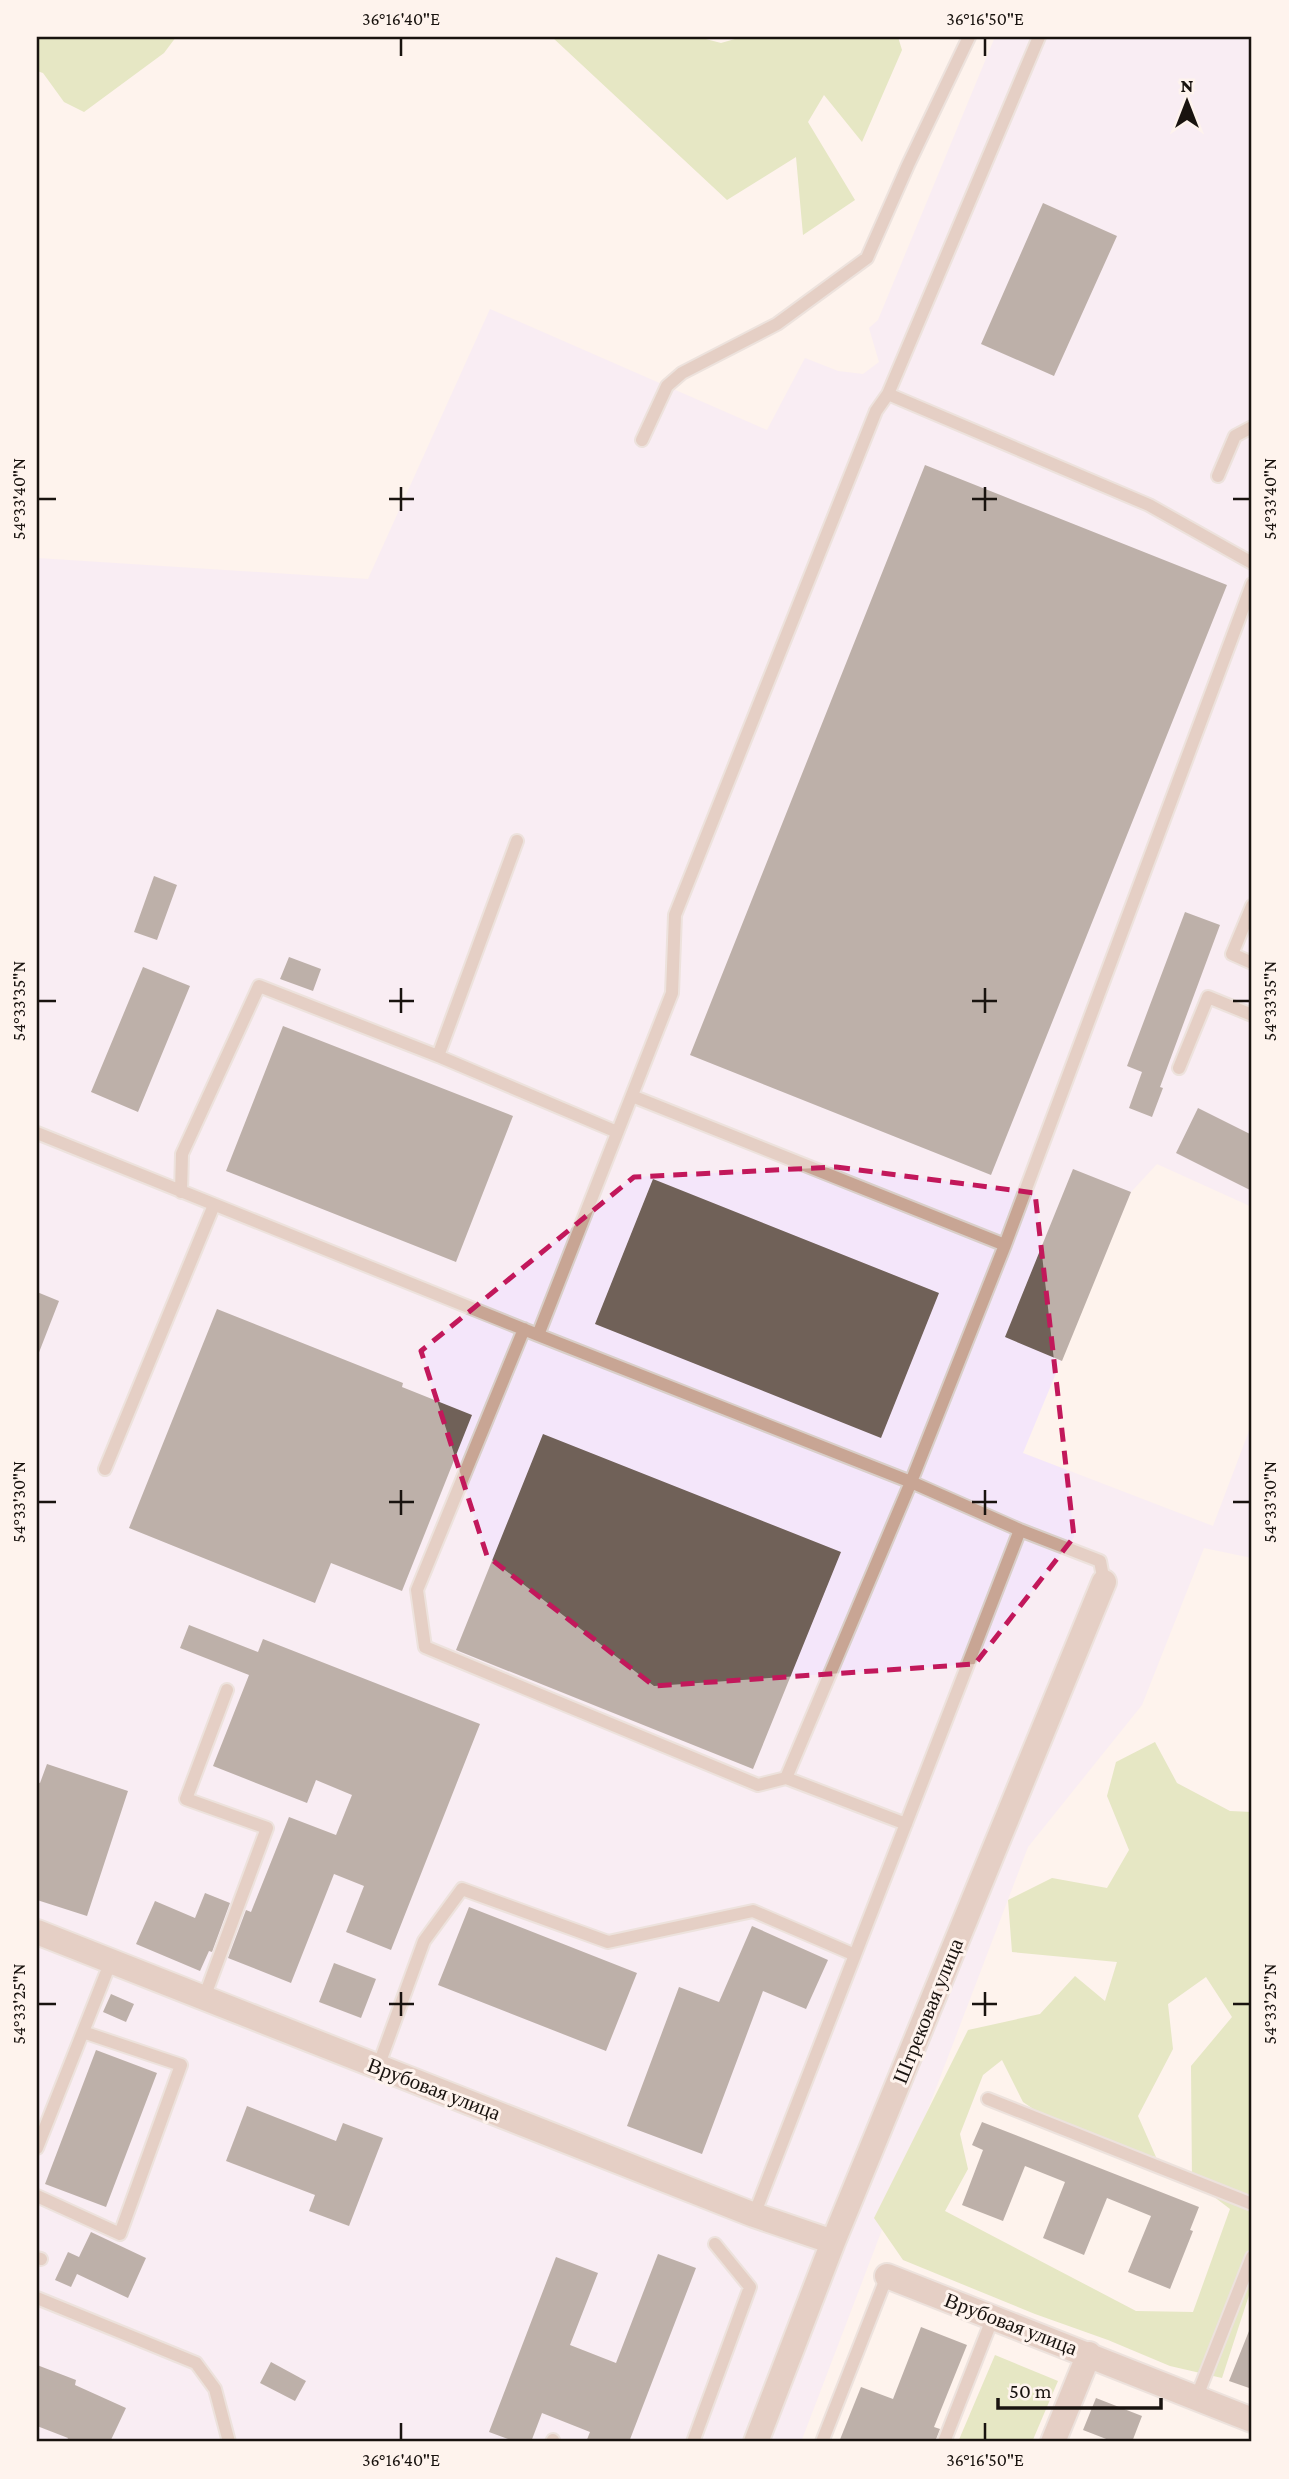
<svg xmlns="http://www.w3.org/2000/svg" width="1289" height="2479" font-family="'Crimson Pro',serif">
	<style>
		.industrial { fill: #f4e6fa }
		.green { fill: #c9d992; fill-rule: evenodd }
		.building { fill: #706158 }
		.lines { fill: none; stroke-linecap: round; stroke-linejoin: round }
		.lane-casing { stroke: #d9cfc9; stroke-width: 16 }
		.street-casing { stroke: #d9cfc9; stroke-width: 28 }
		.lane { stroke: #c8a594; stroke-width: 12 }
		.street { stroke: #c8a594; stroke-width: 24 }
		.marked { fill: none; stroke: #c2185b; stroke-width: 5; stroke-dasharray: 14 9; stroke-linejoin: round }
		.ticks { fill: none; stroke: #19130f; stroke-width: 2.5 }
		.labels { text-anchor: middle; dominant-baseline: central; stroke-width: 6; stroke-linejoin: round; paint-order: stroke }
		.street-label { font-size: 21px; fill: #19130f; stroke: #fef3ed }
		.neatline { fill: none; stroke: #19130f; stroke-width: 2.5 }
		.ticks-label { font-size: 18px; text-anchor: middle; fill: #19130f }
	</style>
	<rect width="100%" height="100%" fill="#fef3ed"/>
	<!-- industrial -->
	<path class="industrial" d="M 995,37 L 1252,37 L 1252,1207 L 1157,1164 L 1131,1192 L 1023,1453 L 1213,1526 L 1252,1423 L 1252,1558 L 1204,1548 L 1142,1705 L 1028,1847 L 801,2442 L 37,2442 L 37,558 L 368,579 L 490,309 L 767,430 L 805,358 L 838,371 L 863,374 L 879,362 L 869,328 L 878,320 Z"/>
	<!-- green -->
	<path class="green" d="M 37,37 L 176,37 L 164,53 L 84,112 L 64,102 L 43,73 L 37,71 Z
		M 549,37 L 698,37 L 721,43 L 742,37 L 898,37 L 902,50 L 862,142 L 824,95 L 808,122 L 855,200 L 803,235 L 796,157 L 727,200 L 552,37 Z
		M 1155,1742 L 1177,1783 L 1230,1811 L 1252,1812 L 1252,2286 L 1222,2378 L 1170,2366 L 1108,2340 L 1035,2314 L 903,2260 L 874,2218 L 968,2030 L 1040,2014 L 1075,1976 L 1105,2001 L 1117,1962 L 1012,1952 L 1008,1900 L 1052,1878 L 1107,1888 L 1129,1850 L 1107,1796 L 1116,1762 ZM 1206,1977 L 1232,2017 L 1191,2066 L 1192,2180 L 1230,2209 L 1193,2312 L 1136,2311 L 945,2211 L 968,2169 L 960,2134 L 983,2075 L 1002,2060 L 1023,2102 L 1076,2138 L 1156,2157 L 1138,2116 L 1173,2049 L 1168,2004 Z
		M 995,2355 L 1058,2381 L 1032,2442 L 958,2442 Z"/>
	<!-- building -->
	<path class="building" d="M 1043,203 L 1117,236 L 1054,376 L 981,344 Z
		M 925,465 L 1227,585 L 991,1175 L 690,1055 Z
		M 154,876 L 177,885 L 157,940 L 134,932 Z
		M 1185,912 L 1220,925 L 1160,1087 L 1163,1088 L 1152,1117 L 1129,1108 L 1142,1072 L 1127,1066 Z
		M 289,957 L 321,969 L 313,991 L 280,979 Z
		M 143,967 L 190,986 L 138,1112 L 91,1092 Z
		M 283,1026 L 513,1116 L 456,1262 L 226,1171 Z
		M 1198,1108 L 1252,1135 L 1252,1191 L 1176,1153 Z
		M 1073,1169 L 1131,1192 L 1062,1361 L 1005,1337 Z
		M 653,1179 L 939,1293 L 881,1438 L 595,1324 Z
		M 37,1292 L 59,1301 L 38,1355 L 37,1355 Z
		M 217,1309 L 403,1383 L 402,1387 L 472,1415 L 402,1591 L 331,1563 L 315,1603 L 129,1528 Z
		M 543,1434 L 841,1552 L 753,1769 L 456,1650 Z
		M 189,1625 L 258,1652 L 263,1639 L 480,1724 L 391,1950 L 346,1932 L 364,1886 L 334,1874 L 291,1983 L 228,1958 L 246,1910 L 251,1912 L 289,1817 L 336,1835 L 352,1795 L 316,1780 L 307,1803 L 213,1766 L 249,1675 L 180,1648 Z
		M 47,1764 L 128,1791 L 87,1916 L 37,1900 L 37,1782 L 40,1783 Z
		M 205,1893 L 230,1903 L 212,1952 L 209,1951 L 200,1971 L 136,1944 L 155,1901 L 195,1918 Z
		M 469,1907 L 637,1973 L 606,2051 L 438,1985 Z
		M 752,1926 L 828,1960 L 806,2009 L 763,1991 L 702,2154 L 627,2126 L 679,1987 L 719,2002 Z
		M 334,1963 L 376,1979 L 361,2018 L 319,2002 Z
		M 111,1994 L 134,2004 L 126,2022 L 103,2012 Z
		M 96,2050 L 157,2073 L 106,2207 L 45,2184 Z
		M 247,2106 L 336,2141 L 343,2123 L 383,2138 L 349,2226 L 309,2211 L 315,2195 L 226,2161 Z
		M 982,2122 L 1199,2207 L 1190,2230 L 1193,2231 L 1170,2289 L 1128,2272 L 1151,2216 L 1107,2198 L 1084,2255 L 1043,2238 L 1065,2182 L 1025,2166 L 1003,2221 L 962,2205 L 983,2150 L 972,2145 Z
		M 91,2232 L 146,2258 L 128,2298 L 77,2274 L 71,2287 L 55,2280 L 68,2252 L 79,2257 Z
		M 658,2254 L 696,2268 L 629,2442 L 586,2442 L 590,2432 L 542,2413 L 531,2442 L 516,2442 L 489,2432 L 556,2257 L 598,2273 L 570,2345 L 616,2363 Z
		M 1251,2326 L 1252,2326 L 1252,2389 L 1229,2381 Z
		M 921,2327 L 967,2345 L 934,2427 L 940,2429 L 935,2442 L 839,2442 L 861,2387 L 893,2399 Z
		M 271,2362 L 306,2381 L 295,2401 L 260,2383 Z
		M 37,2365 L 76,2380 L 75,2385 L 126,2408 L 110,2442 L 66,2442 L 68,2438 L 37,2426 Z
		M 1096,2398 L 1142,2416 L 1132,2442 L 1114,2442 L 1083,2430 Z"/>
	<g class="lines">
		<!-- lane casing -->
		<g class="lane-casing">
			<path id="lane" d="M 888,394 L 1149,505 L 1252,563
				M 642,440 L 667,386 L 682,373 L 777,324 L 867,258 L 908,165 L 969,37
				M 1218,476 L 1235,436 L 1252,427
				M 1252,906 L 1232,954 L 1252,963
				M 438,1056 L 517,841
				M 1179,1068 L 1208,997 L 1252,1015
				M 632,1096 L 1005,1245
				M 37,1133 L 538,1335 L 911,1482 L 1020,1530 L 1100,1561 L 1104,1582
				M 181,1192 L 182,1154 L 259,986 L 438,1056 L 617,1132
				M 524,1329 L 417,1590 L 425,1647 L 758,1785 L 786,1778
				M 538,1335 L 672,993 L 675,915 L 876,411 L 888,394 L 1039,37
				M 105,1469 L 214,1205
				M 906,1824 L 786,1778 L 911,1482 L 1005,1245 L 1252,584
				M 204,1998 L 267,1828 L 186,1799 L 227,1690
				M 378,2067 L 424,1941 L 462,1889 L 608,1942 L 753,1911 L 855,1955
				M 988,2099 L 1252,2204
				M 37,2148 L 111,1961
				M 37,2196 L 120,2234 L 181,2065 L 83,2032
				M 754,2215 L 1020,1530
				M 37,2258 L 41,2259
				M 37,2298 L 196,2363 L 215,2389 L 229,2442
				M 1197,2396 L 1252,2257
				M 552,2442 L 553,2440
				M 693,2442 L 750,2287 L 715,2244
				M 822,2442 L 887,2276
				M 944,2442 L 993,2317"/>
		</g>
		<!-- street casing -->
		<g class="street-casing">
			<path id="street" d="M 37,1932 L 754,2215 L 833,2242
				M 887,2276 L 1252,2420
				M 756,2442 L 833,2242 L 1104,1582
				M 1053,2442 L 1089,2354"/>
		</g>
		<!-- lane -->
		<use href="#lane" class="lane"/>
		<!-- street -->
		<use href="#street" class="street"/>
	</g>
	<!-- marked area -->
	<path d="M0 0H1289V2479H0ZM 836,1167 L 1035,1193 L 1074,1537 L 975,1664 L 654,1686 L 487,1556 L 421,1351 L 634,1177 Z" fill="#fef3ed" fill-opacity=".55" fill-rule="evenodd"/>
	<path class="marked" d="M 836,1167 L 1035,1193 L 1074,1537 L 975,1664 L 654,1686 L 487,1556 L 421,1351 L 634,1177 Z"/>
	<!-- ticks -->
	<path class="ticks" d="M 401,38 L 401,56M 985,38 L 985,56M 401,487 L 401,511M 985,487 L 985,511M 38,499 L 56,499M 389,499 L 414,499M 972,499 L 997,499M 1233,499 L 1250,499M 401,988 L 401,1013M 985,988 L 985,1013M 38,1001 L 56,1001M 389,1001 L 414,1001M 972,1001 L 997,1001M 1233,1001 L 1250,1001M 401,1490 L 401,1515M 985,1490 L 985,1515M 38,1502 L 56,1502M 389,1502 L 414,1502M 972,1502 L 997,1502M 1233,1502 L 1250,1502M 401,1992 L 401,2016M 985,1992 L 985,2016M 38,2004 L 56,2004M 389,2004 L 414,2004M 972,2004 L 997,2004M 1233,2004 L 1250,2004M 401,2423 L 401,2440M 985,2423 L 985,2440"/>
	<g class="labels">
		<!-- street labels -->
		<g class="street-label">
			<text transform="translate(928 2011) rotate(-68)">Штрековая улица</text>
			<text transform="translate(434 2089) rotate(21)">Врубовая улица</text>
			<text transform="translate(1011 2324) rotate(21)">Врубовая улица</text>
		</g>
	</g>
	<!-- border -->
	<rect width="1289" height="2479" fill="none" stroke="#fef3ed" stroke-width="77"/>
	<!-- north arrow -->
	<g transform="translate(1187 102)" stroke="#fef3ed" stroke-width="5" paint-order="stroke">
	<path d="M0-5L12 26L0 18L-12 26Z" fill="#19130f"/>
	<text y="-10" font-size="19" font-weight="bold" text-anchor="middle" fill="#19130f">N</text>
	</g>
	<!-- scale -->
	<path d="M998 2398v10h163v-10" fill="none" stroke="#19130f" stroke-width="3.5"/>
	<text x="1009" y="2398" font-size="21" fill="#19130f" stroke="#fef3ed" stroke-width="5" paint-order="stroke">50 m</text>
	<rect x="38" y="38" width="1212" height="2402" class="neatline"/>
	<g class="ticks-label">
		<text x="401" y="25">36°16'40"E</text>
		<text x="985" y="25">36°16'50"E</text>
		<text transform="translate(19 499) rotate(-90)" y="6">54°33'40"N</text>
		<text transform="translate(1270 499) rotate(-90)" y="6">54°33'40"N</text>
		<text transform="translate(19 1001) rotate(-90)" y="6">54°33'35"N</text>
		<text transform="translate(1270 1001) rotate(-90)" y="6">54°33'35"N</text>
		<text transform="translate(19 1502) rotate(-90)" y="6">54°33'30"N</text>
		<text transform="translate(1270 1502) rotate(-90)" y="6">54°33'30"N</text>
		<text transform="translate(19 2004) rotate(-90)" y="6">54°33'25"N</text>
		<text transform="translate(1270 2004) rotate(-90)" y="6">54°33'25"N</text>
		<text x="401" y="2466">36°16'40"E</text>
		<text x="985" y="2466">36°16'50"E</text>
	</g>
</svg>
